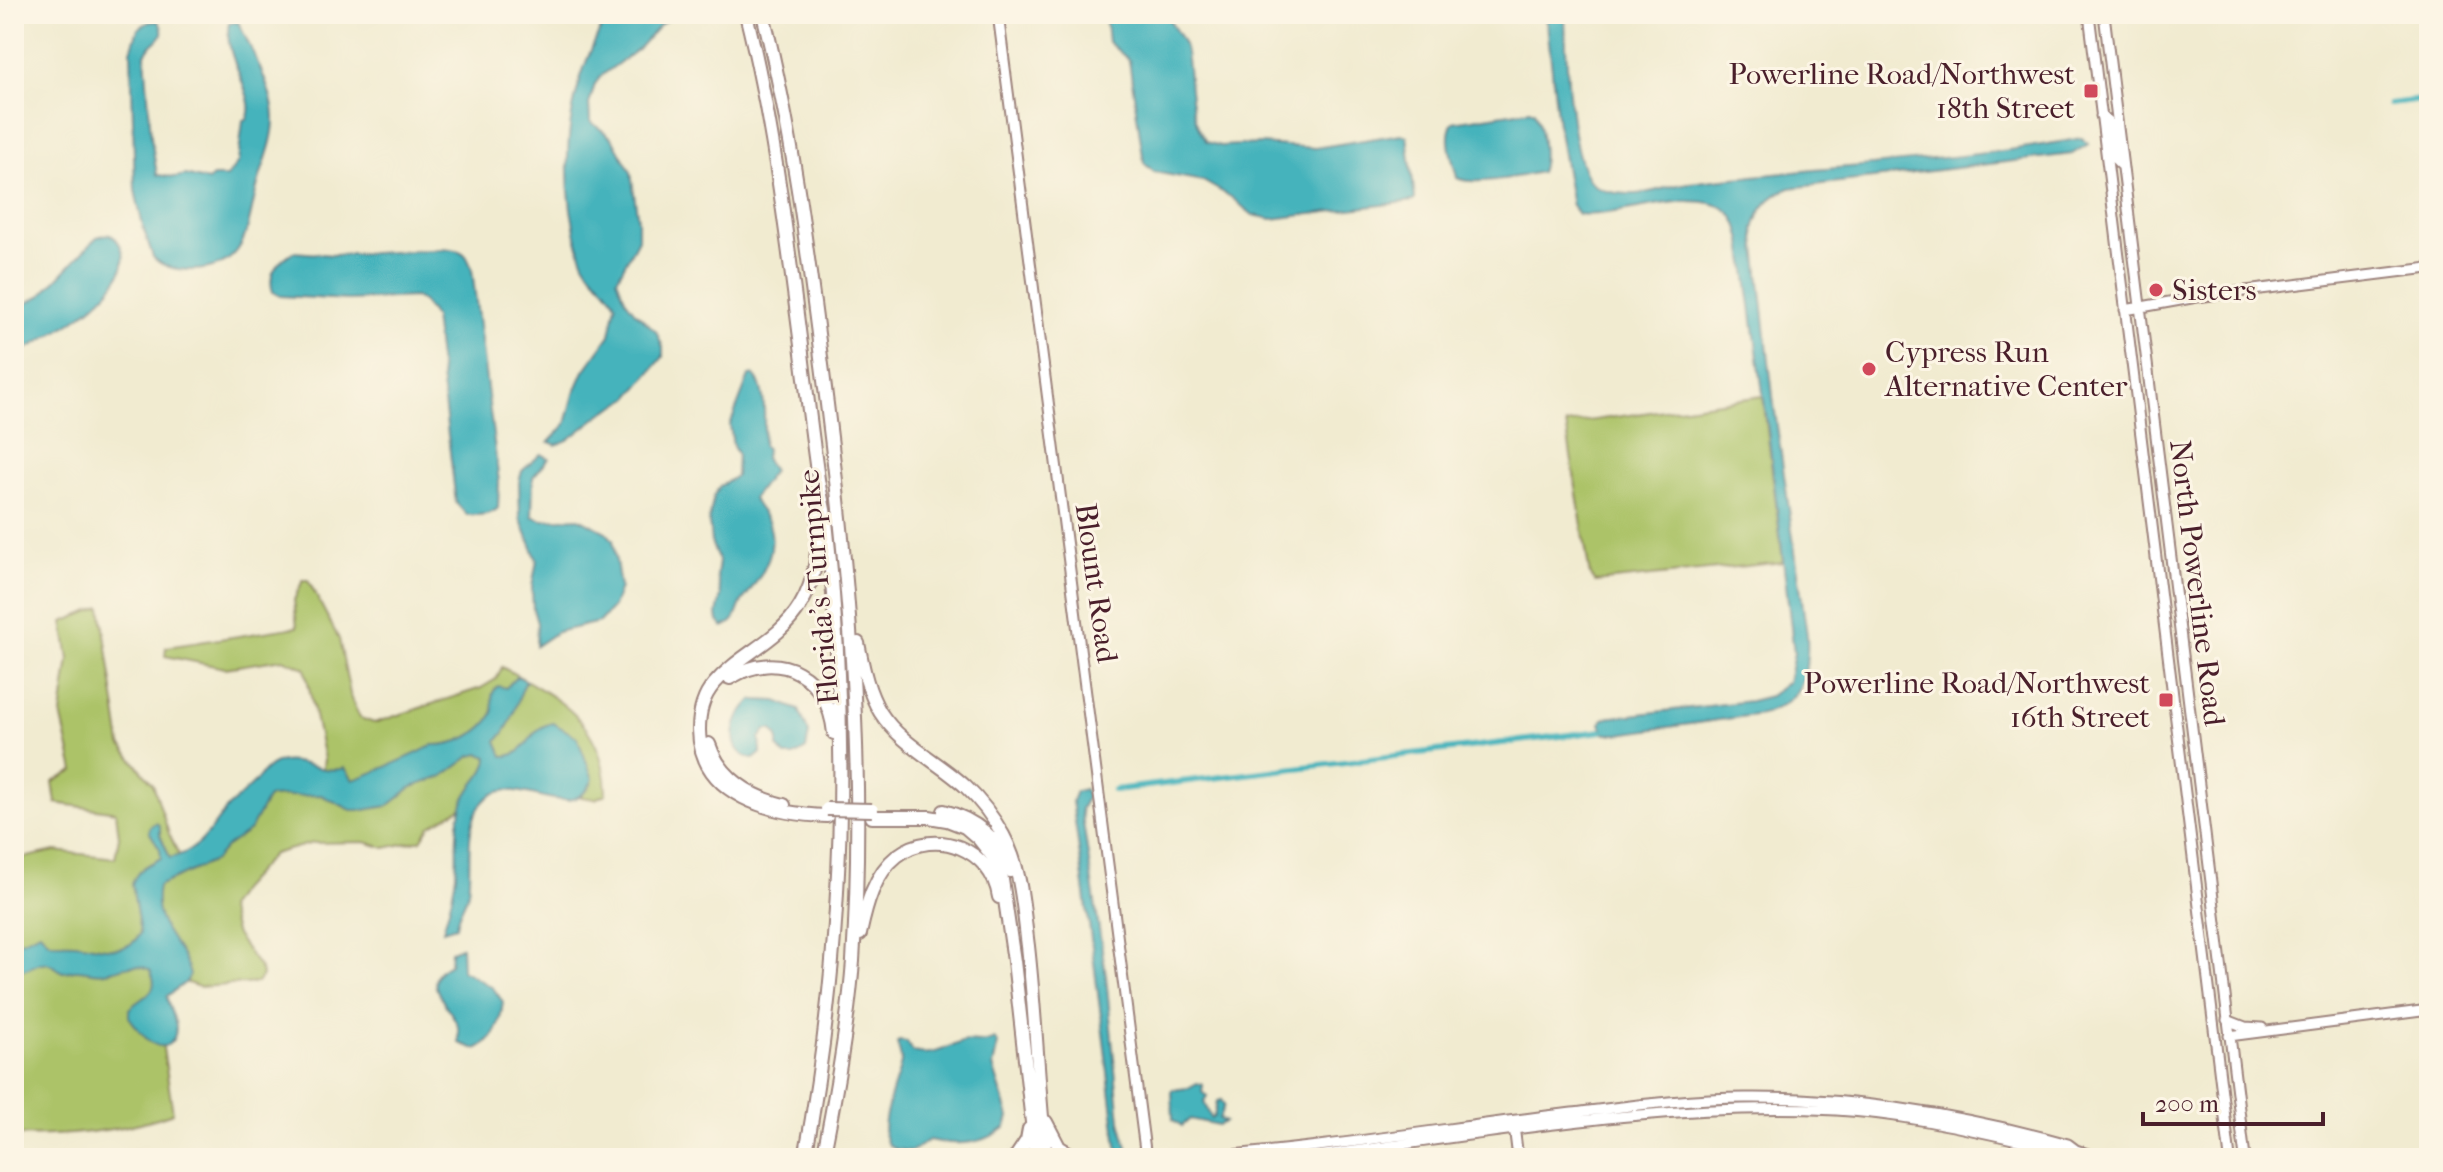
<svg xmlns="http://www.w3.org/2000/svg" width="2443" height="1172" font-family="'IM FELL French Canon',serif">
	<style>
		.green { fill: #acc368; stroke: #7b714a; stroke-width: 2 }
		.water { fill: #44b3bc; stroke: #476974; stroke-width: 2 }
		.lines { fill: none; stroke-linecap: round; stroke-linejoin: round }
		.canal { stroke: #44b3bc; stroke-width: 6 }
		.secondary-casing { stroke: #9e857e; stroke-width: 13 }
		.highway-casing { stroke: #9e857e; stroke-width: 16 }
		.secondary { stroke: #fff; stroke-width: 9 }
		.highway { stroke: #fff; stroke-width: 12 }
		.highway-bridge-casing { stroke: #9e857e; stroke-width: 16; stroke-linecap: butt }
		.highway-bridge { stroke: #fff; stroke-width: 12 }
		.poi-dot { fill: #d1495b; stroke: #fcf5e5; stroke-width: 3 }
		.labels { text-anchor: middle; dominant-baseline: central; stroke-width: 6; stroke-linejoin: round; paint-order: stroke }
		.poi-label { font-size: 30px; fill: #4a1f2b; stroke: #fcf5e5; text-anchor: end }
		.street-label { font-size: 30px; fill: #4a1f2b; stroke: #fcf5e5 }
	</style>
	<rect width="100%" height="100%" fill="#fcf5e5"/>
	<filter id="ink" filterUnits="userSpaceOnUse"><feTurbulence type="fractalNoise" baseFrequency=".0125" numOctaves="2"/><feDisplacementMap in="SourceGraphic" scale="16" xChannelSelector="R" yChannelSelector="G"/><feConvolveMatrix kernelMatrix="1 2 1 2 8 2 1 2 1" color-interpolation-filters="sRGB"/></filter>
	<filter id="wash" filterUnits="userSpaceOnUse"><feTurbulence type="fractalNoise" baseFrequency=".006" numOctaves="4" result="noise"/><feDisplacementMap in="SourceGraphic" scale="32" xChannelSelector="R" yChannelSelector="G"/><feGaussianBlur stdDeviation="1.8" result="paint"/><feColorMatrix in="noise" values="0 0 0 0 0 0 0 0 0 0 0 0 0 0 0 0 0 1.4 0 .05"/><feComposite in="paint" operator="in"/></filter>
	<g filter="url(#wash)">
		<rect width="100%" height="100%" fill="#f1ebd0"/>
		<!-- green -->
		<path class="green" d="M 1763,396 L 1783,562 L 1595,582 L 1590,576 L 1566,424 Z
			M 303,580 L 308,580 L 339,639 L 351,699 L 360,718 L 374,723 L 481,688 L 496,679 L 502,667 C 559,698 605,722 606,794 L 595,799 L 501,785 L 430,826 L 421,840 L 385,848 L 365,842 L 313,843 L 273,854 L 240,890 L 228,908 L 236,935 L 261,970 L 262,976 L 257,983 L 199,987 L 185,982 L 170,986 L 158,1016 L 173,1113 C 123,1131 68,1137 14,1135 L 14,860 L 55,851 L 115,858 L 119,837 L 116,812 L 56,803 L 53,782 L 74,771 L 61,714 L 69,659 L 63,622 L 101,607 L 121,745 L 153,784 L 169,834 L 184,865 L 261,784 L 322,775 L 324,759 L 305,668 L 283,659 L 225,668 L 165,656 L 166,647 L 297,627 L 294,600 Z"/>
		<!-- water -->
		<path class="water" d="M 616,14 L 638,17 L 658,14 L 673,16 L 660,25 L 638,49 L 601,76 L 595,84 L 589,104 L 590,121 L 612,138 L 631,172 L 638,221 L 638,239 L 617,279 L 625,299 L 635,312 L 656,331 L 663,347 L 663,357 L 629,398 L 601,414 L 568,440 L 556,445 L 549,442 L 566,424 L 574,394 L 584,371 L 610,335 L 616,304 C 608,285 587,276 581,255 C 561,187 563,113 592,48 C 598,35 602,20 616,14 Z
			M 1105,14 L 1168,14 C 1170,27 1182,35 1185,48 C 1192,79 1186,116 1207,142 L 1220,146 L 1260,144 L 1315,148 L 1401,134 L 1407,136 L 1415,199 L 1413,201 L 1272,219 L 1253,215 L 1231,197 L 1203,181 L 1154,172 L 1144,163 L 1129,60 L 1108,42 Z
			M 1546,14 L 1565,16 C 1566,49 1568,168 1595,186 C 1605,193 1624,194 1636,194 C 1650,193 1664,188 1678,185 C 1699,181 1722,179 1744,177 C 1856,165 1972,159 2082,138 L 2088,144 L 2072,154 L 1790,188 C 1770,196 1760,207 1754,229 L 1774,405 L 1807,635 C 1809,676 1804,701 1761,714 L 1619,734 L 1605,734 L 1601,723 L 1605,718 L 1750,701 L 1770,696 L 1788,682 L 1794,653 L 1767,422 L 1742,241 C 1739,228 1736,216 1725,209 C 1694,187 1616,219 1578,214 L 1572,206 L 1558,125 Z
			M 158,21 C 171,38 151,41 145,54 L 151,137 L 157,175 L 175,177 L 186,175 L 208,181 L 213,177 L 227,177 L 238,162 L 243,120 L 247,119 C 259,97 222,58 229,23 L 238,22 C 250,47 275,92 274,119 C 274,141 264,162 258,184 C 246,226 250,268 192,270 C 178,270 163,268 153,257 L 143,227 L 135,190 L 131,51 L 138,29 L 149,22 Z
			M 1530,110 L 1534,111 C 1541,125 1546,157 1540,172 C 1522,176 1473,186 1457,178 C 1454,162 1443,139 1453,122 Z
			M 109,234 C 117,238 121,244 123,253 C 131,294 45,340 14,355 L 14,310 L 42,295 L 97,237 Z
			M 451,249 C 465,251 468,256 472,270 L 499,482 L 498,508 C 490,516 478,515 467,515 L 456,503 L 434,317 L 422,301 L 415,297 L 348,300 L 280,296 L 273,292 C 267,274 278,261 293,252 L 334,255 Z
			M 753,375 C 768,387 764,427 763,445 L 766,449 L 765,458 L 773,471 L 753,498 C 756,508 765,514 769,524 C 777,548 766,569 752,588 C 749,593 743,599 741,603 C 736,614 737,622 723,627 L 718,621 L 717,614 L 721,595 L 717,575 L 719,562 L 711,542 L 709,519 L 714,496 L 719,487 L 736,476 L 737,454 L 733,446 L 730,425 L 749,376 Z
			M 541,454 L 549,458 L 533,477 L 532,516 L 542,520 L 579,518 L 606,532 L 613,540 L 620,588 L 613,607 L 599,622 L 557,632 L 536,646 L 537,623 L 533,609 L 532,587 L 537,560 L 520,518 L 519,482 L 522,471 Z
			M 517,676 L 526,681 C 515,703 515,722 497,741 L 503,756 C 531,756 526,728 553,723 L 577,737 L 593,779 C 569,833 511,761 480,806 C 464,830 472,865 468,891 C 466,904 457,913 456,926 L 443,930 C 448,912 454,893 456,874 C 458,848 454,833 462,806 C 467,786 488,774 488,757 L 480,754 L 471,756 L 442,777 L 412,787 L 388,806 L 364,810 L 351,810 L 321,795 L 268,797 L 250,830 L 227,846 L 214,861 L 158,886 C 150,930 182,941 190,975 L 186,982 L 167,996 C 167,1007 175,1016 176,1027 C 176,1033 174,1040 169,1044 C 153,1054 137,1027 129,1017 L 129,1009 C 143,995 162,993 150,970 C 134,961 123,969 106,972 C 95,975 84,969 74,970 C 70,971 66,972 62,972 C 37,951 38,972 14,971 L 14,944 L 40,932 L 49,942 C 58,944 66,942 75,943 C 97,945 127,959 140,933 L 132,884 C 137,869 148,865 161,858 L 160,849 L 149,831 L 151,826 L 156,823 L 160,826 L 160,835 L 170,858 C 201,850 207,833 226,810 C 234,801 244,793 253,784 C 260,776 266,767 276,763 C 299,756 320,775 345,768 L 353,780 C 363,777 425,751 432,745 C 454,746 483,734 493,713 C 493,703 489,693 498,686 L 506,688 Z
			M 753,700 L 776,701 L 799,710 L 809,733 L 806,749 L 794,756 L 785,756 L 778,748 L 778,737 L 772,730 L 766,730 L 760,738 L 761,753 L 754,759 C 722,753 734,714 753,700 Z
			M 1085,789 L 1087,798 L 1081,809 L 1106,976 L 1120,1121 L 1129,1155 L 1122,1155 L 1117,1146 C 1103,1031 1089,916 1072,801 L 1076,791 Z
			M 461,947 L 462,970 L 493,988 L 503,1002 C 500,1023 496,1040 476,1049 L 459,1043 C 459,1037 459,1029 457,1023 C 447,1003 418,980 450,964 L 451,951 Z
			M 994,1039 L 998,1043 L 993,1066 L 1009,1117 L 1006,1127 C 984,1145 957,1146 929,1140 L 912,1151 C 907,1150 898,1150 893,1148 C 870,1137 899,1079 901,1062 C 902,1057 898,1049 897,1043 L 899,1041 L 907,1042 L 913,1052 C 931,1057 945,1048 962,1042 C 973,1039 983,1046 994,1039 Z
			M 1197,1083 L 1203,1085 L 1202,1092 L 1207,1097 L 1204,1102 L 1211,1118 L 1214,1117 L 1217,1101 L 1221,1100 L 1224,1105 L 1219,1119 L 1225,1122 L 1218,1125 L 1190,1119 L 1182,1126 L 1173,1120 L 1172,1090 L 1188,1088 Z"/>
		<g class="lines">
			<!-- canal -->
			<path class="canal" d="M 2390,104 L 2429,99
				M 1114,790 L 1602,731"/>
		</g>
	</g>
	<g filter="url(#ink)">
		<g class="lines">
			<!-- secondary casing -->
			<g class="secondary-casing">
				<path id="secondary" d="M 998,14 L 1146,1158
					M 2089,14 L 2230,1158
					M 2104,14 L 2245,1158
					M 2101,116 L 2110,124 L 2114,158 L 2121,165
					M 2125,310 L 2197,297 L 2429,268
					M 2227,1020 L 2245,1027 L 2262,1028
					M 2229,1036 L 2429,1010
					M 1514,1126 L 1518,1158
					M 1194,1158 C 1321,1149 1446,1128 1572,1113 C 1630,1106 1688,1098 1746,1098 C 1857,1097 1962,1115 2068,1144 L 2076,1150 L 2099,1158
					M 1300,1158 C 1478,1136 1656,1101 1836,1110 C 1915,1114 1991,1135 2068,1151 L 2076,1150"/>
			</g>
			<!-- highway casing -->
			<g class="highway-casing">
				<path id="highway" d="M 746,14 C 774,126 787,239 802,353 C 807,395 812,437 818,479 C 820,493 824,507 826,521 C 850,732 844,948 805,1158
					M 763,14 C 792,129 807,247 822,365 C 848,564 866,760 853,961 C 848,1027 836,1093 823,1158
					M 819,517 C 818,549 817,578 800,606 C 779,641 739,654 714,684 C 702,698 699,713 699,730 C 700,797 773,814 827,816
					M 858,643 C 863,667 867,690 880,712 C 901,745 938,761 966,787 C 981,801 993,817 1003,835 C 1022,870 1023,908 1028,946 C 1036,1017 1038,1088 1046,1158
					M 730,678 C 780,647 828,676 834,733
					M 709,744 C 720,778 751,797 784,805
					M 944,811 C 974,819 1001,839 1010,871
					M 872,817 L 929,817 L 947,820 L 965,827 L 979,839 L 1000,866 L 1014,961 L 1036,1158
					M 860,934 C 866,906 874,874 897,856 C 936,826 992,850 999,897
					M 1046,1122 L 1059,1147 L 1077,1158
					M 1015,1158 L 1027,1140 L 1029,1129"/>
			</g>
			<!-- secondary -->
			<use href="#secondary" class="secondary"/>
			<!-- highway -->
			<use href="#highway" class="highway"/>
			<!-- highway-bridge casing -->
			<g class="highway-bridge-casing">
				<path id="highway-bridge" d="M 827,809 L 872,810"/>
			</g>
			<!-- highway-bridge -->
			<use href="#highway-bridge" class="highway-bridge"/>
		</g>
	</g>
	<!-- markers -->
	<g class="poi-dot">
		<rect x="2083" y="83" width="16" height="16" rx="4"/>
		<circle cx="2156" cy="290" r="8"/>
		<circle cx="1869" cy="369" r="8"/>
		<rect x="2158" y="692" width="16" height="16" rx="4"/>
	</g>
	<g class="labels">
		<!-- poi labels -->
		<g class="poi-label">
			<text x="2075" y="74">Powerline Road/Northwest<tspan x="2075" dy="34">18th Street</tspan></text>
			<text x="2172" y="290" text-anchor="start">Sisters</text>
			<text x="1885" y="352" text-anchor="start">Cypress Run<tspan x="1885" dy="34">Alternative Center</tspan></text>
			<text x="2150" y="683">Powerline Road/Northwest<tspan x="2150" dy="34">16th Street</tspan></text>
		</g>
		<!-- street labels -->
		<g class="street-label">
			<text transform="translate(1096 583) rotate(82)">Blount Road</text>
			<text transform="translate(2197 583) rotate(83)">North Powerline Road</text>
			<text transform="translate(819 587) rotate(-95)">Florida's Turnpike</text>
		</g>
	</g>
	<!-- margin -->
	<rect width="2443" height="1172" fill="none" stroke="#fcf5e5" stroke-width="48"/>
	<!-- scale -->
	<path d="M2143 1112v12h180v-12" fill="none" stroke="#4a1f2b" stroke-width="4"/>
	<text x="2155" y="1112" font-size="24" fill="#4a1f2b" stroke="#fcf5e5" stroke-width="6" paint-order="stroke">200 m</text>
</svg>
